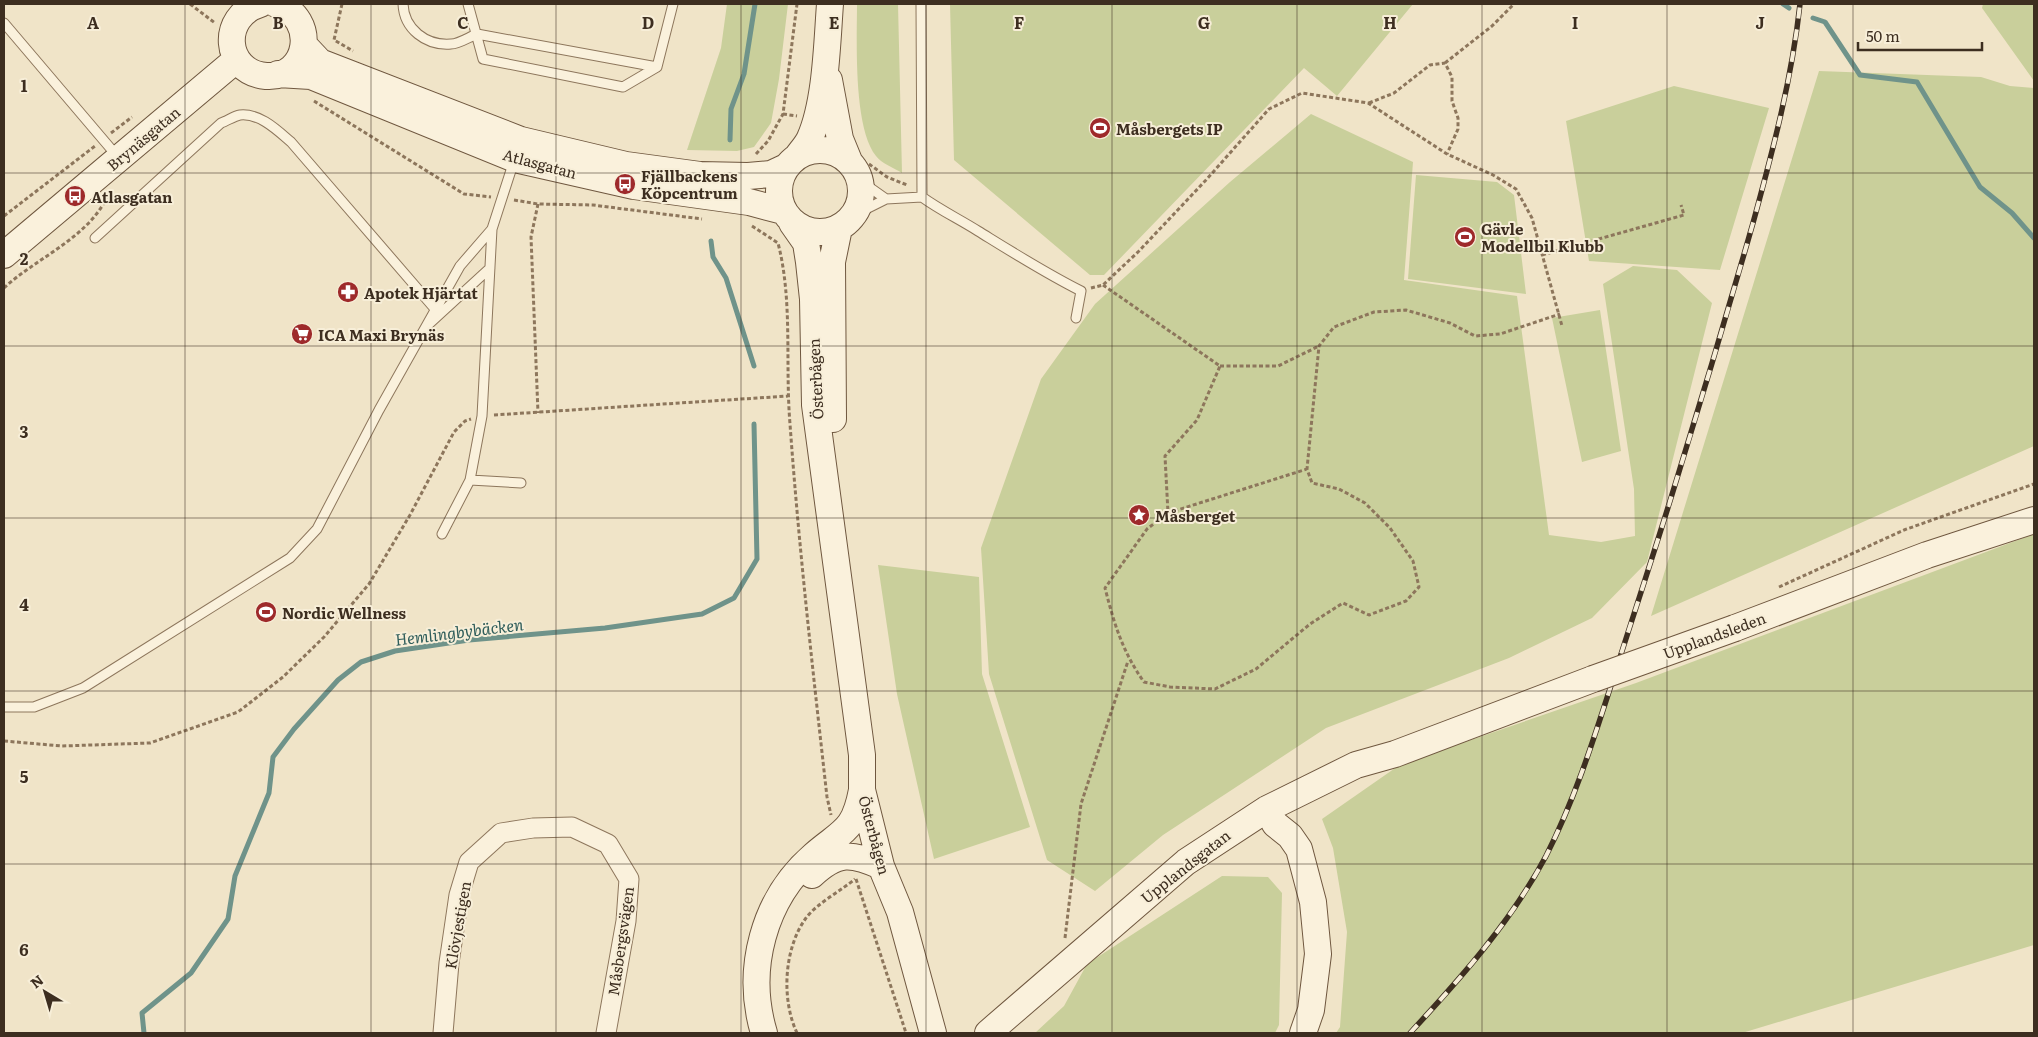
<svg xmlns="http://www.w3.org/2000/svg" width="2038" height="1037" font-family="Literata,serif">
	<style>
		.green { fill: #c9cf9b }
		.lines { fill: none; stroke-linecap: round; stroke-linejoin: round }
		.stream { stroke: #6f938a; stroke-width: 5 }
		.lane-casing { stroke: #8d765c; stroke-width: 11 }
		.street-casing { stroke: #8d765c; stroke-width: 21 }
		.secondary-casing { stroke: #6f573f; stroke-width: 28 }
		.path { stroke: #8d765c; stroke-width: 3; stroke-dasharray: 4 2.5; stroke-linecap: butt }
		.lane { stroke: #faf1dc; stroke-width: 9 }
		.street { stroke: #faf1dc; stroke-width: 19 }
		.secondary { stroke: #faf1dc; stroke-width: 26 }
		.rail-casing { stroke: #3d2e20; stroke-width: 5.5 }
		.rail { stroke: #f7eed8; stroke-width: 4; stroke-dasharray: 11; stroke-linecap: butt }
		.secondary-bridge-casing { stroke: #6f573f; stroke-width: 28; stroke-linecap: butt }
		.secondary-bridge { stroke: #faf1dc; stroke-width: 26 }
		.grid { fill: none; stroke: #3d2e20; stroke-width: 1; stroke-opacity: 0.55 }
		.labels { text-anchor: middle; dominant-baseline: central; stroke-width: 4; stroke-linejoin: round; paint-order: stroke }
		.poi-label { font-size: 15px; font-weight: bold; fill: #3d2e20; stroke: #f7eed8; text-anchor: start }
		.street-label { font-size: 15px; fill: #3d2e20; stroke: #f7eed8 }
		.water-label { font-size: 16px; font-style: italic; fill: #2f5d5a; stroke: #f7eed8 }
		.grid-label { font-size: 16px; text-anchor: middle; font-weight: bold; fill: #3d2e20; stroke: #f7eed8; stroke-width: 4; stroke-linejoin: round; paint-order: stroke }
	</style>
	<rect width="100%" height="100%" fill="#f0e4c8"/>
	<!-- green -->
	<path class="green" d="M 727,4 L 788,4 L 779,79 L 771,123 L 754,147 L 737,151 L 687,150 L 721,48 Z
		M 857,4 L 898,4 L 902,173 C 894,168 881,163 876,156 C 853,127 857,40 857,4 Z
		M 950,4 L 1413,4 L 1337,96 L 1304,68 L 1104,275 L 1090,275 L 954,160 Z
		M 1983,4 L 2034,4 L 2034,81 L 1982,8 Z
		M 1819,71 L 1981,77 L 2010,86 L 2034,88 L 2034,446 L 1651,616 Z
		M 1674,86 L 1769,108 L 1720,270 L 1589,261 L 1566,121 Z
		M 1311,114 L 1413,162 L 1404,280 L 1517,296 L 1549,535 L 1601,542 L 1635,536 L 1634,489 L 1603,284 L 1633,266 L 1677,270 L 1712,303 L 1647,562 L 1592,618 L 1509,658 L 1326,728 L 1163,835 L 1095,891 L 1047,860 L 989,674 L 981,548 L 1041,379 L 1095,304 L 1230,182 Z
		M 1416,175 L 1497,182 L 1514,195 L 1526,294 L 1408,279 Z
		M 1600,310 L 1621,451 L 1582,462 L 1552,318 Z
		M 2034,534 L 2034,945 L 1742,1033 L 1336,1033 L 1340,1027 L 1347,932 L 1333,848 L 1322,819 L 1401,764 L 1636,683 Z
		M 878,565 L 979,577 L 982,674 L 1030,827 L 934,859 L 897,694 Z
		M 1222,876 L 1268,877 L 1282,893 L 1279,1025 L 1275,1033 L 1035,1033 L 1064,1006 L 1087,964 Z"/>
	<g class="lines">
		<!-- stream -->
		<path class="stream" d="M 1783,4 L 1789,8
			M 1813,18 L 1825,22 L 1860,75 L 1917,82 L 1980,187 L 2012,213 L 2034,238
			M 730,140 L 731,109 L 744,74 L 755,4
			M 711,241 L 713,257 L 726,278 L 754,366
			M 144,1033 L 142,1013 L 191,973 L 228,919 L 235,876 L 269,793 L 273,757 L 294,729 L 338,680 L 361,662 L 395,651 L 469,640 L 605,628 L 702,614 L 734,598 L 757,559 L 754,424"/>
		<!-- lane casing -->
		<g class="lane-casing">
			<path id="lane" d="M 403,4 C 404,29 426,46 451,44 C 459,44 469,37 477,34 L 657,67 L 673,4
				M 468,4 L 483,59 L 623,87 L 657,67
				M 4,23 L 117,156
				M 857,172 L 869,187 L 886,199
				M 922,197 C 940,210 959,219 978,231 C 1012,252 1045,273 1081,291 L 1076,318
				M 854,215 L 886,199 L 922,197 L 921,4
				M 95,238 L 221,123 C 227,121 234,116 240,115 C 260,113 277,130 291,142 L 435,309
				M 429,324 L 490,268
				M 470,480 L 521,483
				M 442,534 L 470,480 L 482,416 L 492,229 L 514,161
				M 4,707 L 34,707 L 83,688 L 290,558 L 317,529 L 379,410 L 460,266 L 492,229"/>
		</g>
		<!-- street casing -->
		<g class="street-casing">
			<path id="street" d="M 443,1033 L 449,963 L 459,895 L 469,862 L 501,833 L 533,828 L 572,827 L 608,844 L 629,879 L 626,921 L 606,1033"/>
		</g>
		<!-- secondary casing -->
		<g class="secondary-casing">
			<path id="secondary" d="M 260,4 C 220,16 223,72 266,76 C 309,79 319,18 276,4
				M 304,45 L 320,62 L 521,140 L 626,165 L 700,175 L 748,176 L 771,174 L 786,167
				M 278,74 L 311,76 L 515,159 L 634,186 L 749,202 L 783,211
				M 829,80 L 840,139 L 849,161
				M779 191a41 41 0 1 1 82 0a41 41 0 1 1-82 0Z
				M 797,157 C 801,151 807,145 810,138 C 826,102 827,43 830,4
				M 792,223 L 806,243 L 809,262 L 813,299 L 815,405 L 862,755 L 862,790 L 881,866 L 900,912 L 933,1033
				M 4,255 L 237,59
				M 833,419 L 832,262 L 839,228
				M 1735,628 L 1927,555 L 2034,520
				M 1267,809 L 1275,824 L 1290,836 L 1299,849 L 1313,902 L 1318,954 L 1311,1010 L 1303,1033
				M 812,875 C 838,851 851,853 881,866
				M 764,1033 C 745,970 763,899 814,855 C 843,830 854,832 862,790
				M 988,1033 L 1186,862 L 1267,809 L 1356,765 L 1395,754 L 1593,679"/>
		</g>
		<!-- path -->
		<path class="path" d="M 190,4 L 215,23
			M 342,4 L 334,40 L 353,51
			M 1445,63 L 1492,26 L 1514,4
			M 314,101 L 464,194 L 491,197
			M 1369,103 L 1394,93 L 1430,65 L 1445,63 L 1452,77 L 1452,101 L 1458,118 L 1458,129 L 1447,154
			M 783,114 L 797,116
			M 111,133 L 132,117
			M 756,154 L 768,141 L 783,114 L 797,4
			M 869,164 L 887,177 L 907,185
			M 514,200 L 538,204 L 593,205 L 702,219
			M 538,204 L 531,237 L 538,413
			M 4,216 L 95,146
			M 752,226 L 778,243 C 793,301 785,364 790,424 C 799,549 813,672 827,797 L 831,815
			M 1542,255 L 1684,215 L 1681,205
			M 1103,285 L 1220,366 L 1197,420 L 1165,456 L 1168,513 L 1147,529 L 1105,588 C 1114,623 1122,651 1144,682 L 1170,687 L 1215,689 L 1256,669 L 1310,624 L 1343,603 L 1369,615 L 1406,601 L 1419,587 L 1413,561 L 1390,528 L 1365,503 L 1339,489 L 1312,483 L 1307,469 L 1319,346 L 1334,327 L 1374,312 L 1406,310 L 1450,323 L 1475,336 L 1500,334 L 1560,314
			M 4,288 C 36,258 88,238 107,197
			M 1091,288 L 1103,285 L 1139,251 L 1206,180 L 1269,109 L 1302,93 L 1368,103 L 1447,154 L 1493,175 L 1516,189 L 1532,218 L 1562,326
			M 1220,366 L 1278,366 L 1319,346
			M 494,415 L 788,396
			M 1168,513 L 1307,469
			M 1779,587 L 1904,530 L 2034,484
			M 4,741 L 62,746 L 150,743 L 238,712 L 283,677 L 324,637 L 369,584 L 410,515 L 454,432 L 465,421 L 471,419
			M 856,879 L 906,1033
			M 1065,938 L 1081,804 L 1128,661
			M 797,1033 C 781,999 784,948 806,918 C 816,904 842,890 855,879"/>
		<!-- lane -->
		<use href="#lane" class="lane"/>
		<!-- street -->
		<use href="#street" class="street"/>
		<!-- secondary -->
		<use href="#secondary" class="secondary"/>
		<!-- rail casing -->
		<g class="rail-casing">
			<path id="rail" d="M 1410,1033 C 1460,979 1511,922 1546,856 C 1576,797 1595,735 1615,673 C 1636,607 1658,541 1678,475 C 1704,391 1729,307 1753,223 C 1773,150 1792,78 1800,4"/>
		</g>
		<!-- rail -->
		<use href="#rail" class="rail"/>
		<!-- secondary-bridge casing -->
		<g class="secondary-bridge-casing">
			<path id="secondary-bridge" d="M 1593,679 L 1735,628"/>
		</g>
		<!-- secondary-bridge -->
		<use href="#secondary-bridge" class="secondary-bridge"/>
	</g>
	<!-- grid -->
	<path class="grid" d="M 185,4 L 185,1033M 371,4 L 371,1033M 556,4 L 556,1033M 741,4 L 741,1033M 926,4 L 926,1033M 1112,4 L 1112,1033M 1297,4 L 1297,1033M 1482,4 L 1482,1033M 1667,4 L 1667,1033M 1853,4 L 1853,1033M 4,173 L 2034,173M 4,346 L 2034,346M 4,518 L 2034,518M 4,691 L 2034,691M 4,864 L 2034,864"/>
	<!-- icons -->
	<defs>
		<g id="stadium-disc" transform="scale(1.125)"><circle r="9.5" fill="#9e2a2b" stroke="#f7eed8"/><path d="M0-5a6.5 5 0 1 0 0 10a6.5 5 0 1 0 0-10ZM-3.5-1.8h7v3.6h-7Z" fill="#fff"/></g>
		<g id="bus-disc" transform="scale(1.125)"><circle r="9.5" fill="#9e2a2b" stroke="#f7eed8"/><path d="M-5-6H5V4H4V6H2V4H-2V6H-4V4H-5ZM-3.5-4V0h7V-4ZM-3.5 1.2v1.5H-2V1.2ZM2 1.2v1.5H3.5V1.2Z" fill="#fff"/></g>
		<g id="pharmacy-disc" transform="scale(1.125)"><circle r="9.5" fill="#9e2a2b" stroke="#f7eed8"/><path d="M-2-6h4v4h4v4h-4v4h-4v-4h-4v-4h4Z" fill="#fff"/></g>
		<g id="supermarket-disc" transform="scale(1.125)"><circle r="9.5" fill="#9e2a2b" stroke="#f7eed8"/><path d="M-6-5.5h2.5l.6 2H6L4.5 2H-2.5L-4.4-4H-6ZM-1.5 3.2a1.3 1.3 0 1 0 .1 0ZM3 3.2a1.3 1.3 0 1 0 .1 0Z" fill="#fff"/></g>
		<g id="sight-disc" transform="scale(1.125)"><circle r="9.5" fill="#9e2a2b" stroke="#f7eed8"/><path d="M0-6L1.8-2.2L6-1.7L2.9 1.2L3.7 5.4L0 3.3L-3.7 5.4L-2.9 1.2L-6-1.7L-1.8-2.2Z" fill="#fff"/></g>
	</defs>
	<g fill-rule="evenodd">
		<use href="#stadium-disc" x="1100" y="128"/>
		<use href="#bus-disc" x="625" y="184"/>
		<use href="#bus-disc" x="75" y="196"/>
		<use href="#stadium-disc" x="1465" y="237"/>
		<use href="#pharmacy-disc" x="348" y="292"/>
		<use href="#supermarket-disc" x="302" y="334"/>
		<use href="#sight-disc" x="1139" y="515"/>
		<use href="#stadium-disc" x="266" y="612"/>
	</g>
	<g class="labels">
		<!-- poi labels -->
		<g class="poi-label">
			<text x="1116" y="128">Måsbergets IP</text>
			<text x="641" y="175">Fjällbackens<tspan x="641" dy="17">Köpcentrum</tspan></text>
			<text x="91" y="196">Atlasgatan</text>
			<text x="1481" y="228">Gävle<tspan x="1481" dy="17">Modellbil Klubb</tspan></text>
			<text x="364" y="292">Apotek Hjärtat</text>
			<text x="318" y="334">ICA Maxi Brynäs</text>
			<text x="1155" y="515">Måsberget</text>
			<text x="282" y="612">Nordic Wellness</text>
		</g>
		<!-- street labels -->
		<g class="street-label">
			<text transform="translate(143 138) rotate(-40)">Brynäsgatan</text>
			<text transform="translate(540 163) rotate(15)">Atlasgatan</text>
			<text transform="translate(815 379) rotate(-93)">Österbågen</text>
			<text transform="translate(1714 635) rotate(-20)">Upplandsleden</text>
			<text transform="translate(875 835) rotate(75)">Österbågen</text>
			<text transform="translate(1185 866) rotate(-38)">Upplandsgatan</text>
			<text transform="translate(457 925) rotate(-80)">Klövjestigen</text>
			<text transform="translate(620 941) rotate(-82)">Måsbergsvägen</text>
		</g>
		<!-- water labels -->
		<g class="water-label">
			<text transform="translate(459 631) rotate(-7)">Hemlingbybäcken</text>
		</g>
	</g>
	<g class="grid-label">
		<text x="93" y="29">A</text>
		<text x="278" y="29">B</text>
		<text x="463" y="29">C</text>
		<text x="648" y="29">D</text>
		<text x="834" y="29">E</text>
		<text x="1019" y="29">F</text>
		<text x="1204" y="29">G</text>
		<text x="1390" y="29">H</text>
		<text x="1575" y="29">I</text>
		<text x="1760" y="29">J</text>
		<text x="24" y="92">1</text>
		<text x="24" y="265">2</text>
		<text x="24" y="438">3</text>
		<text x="24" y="611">4</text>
		<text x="24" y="783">5</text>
		<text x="24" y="956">6</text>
	</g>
	<!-- border -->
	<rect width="2038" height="1037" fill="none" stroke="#3d2e20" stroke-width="10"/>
	<!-- north arrow -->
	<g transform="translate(45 992) rotate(322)" stroke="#f7eed8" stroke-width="4" paint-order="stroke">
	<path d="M0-4L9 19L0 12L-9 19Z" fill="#3d2e20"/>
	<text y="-8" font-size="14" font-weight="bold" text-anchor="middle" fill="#3d2e20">N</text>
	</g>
	<!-- scale -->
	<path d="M1858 42v8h124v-8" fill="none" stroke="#3d2e20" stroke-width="2.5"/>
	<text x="1866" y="42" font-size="15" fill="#3d2e20" stroke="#f7eed8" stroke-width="4" paint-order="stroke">50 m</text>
</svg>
